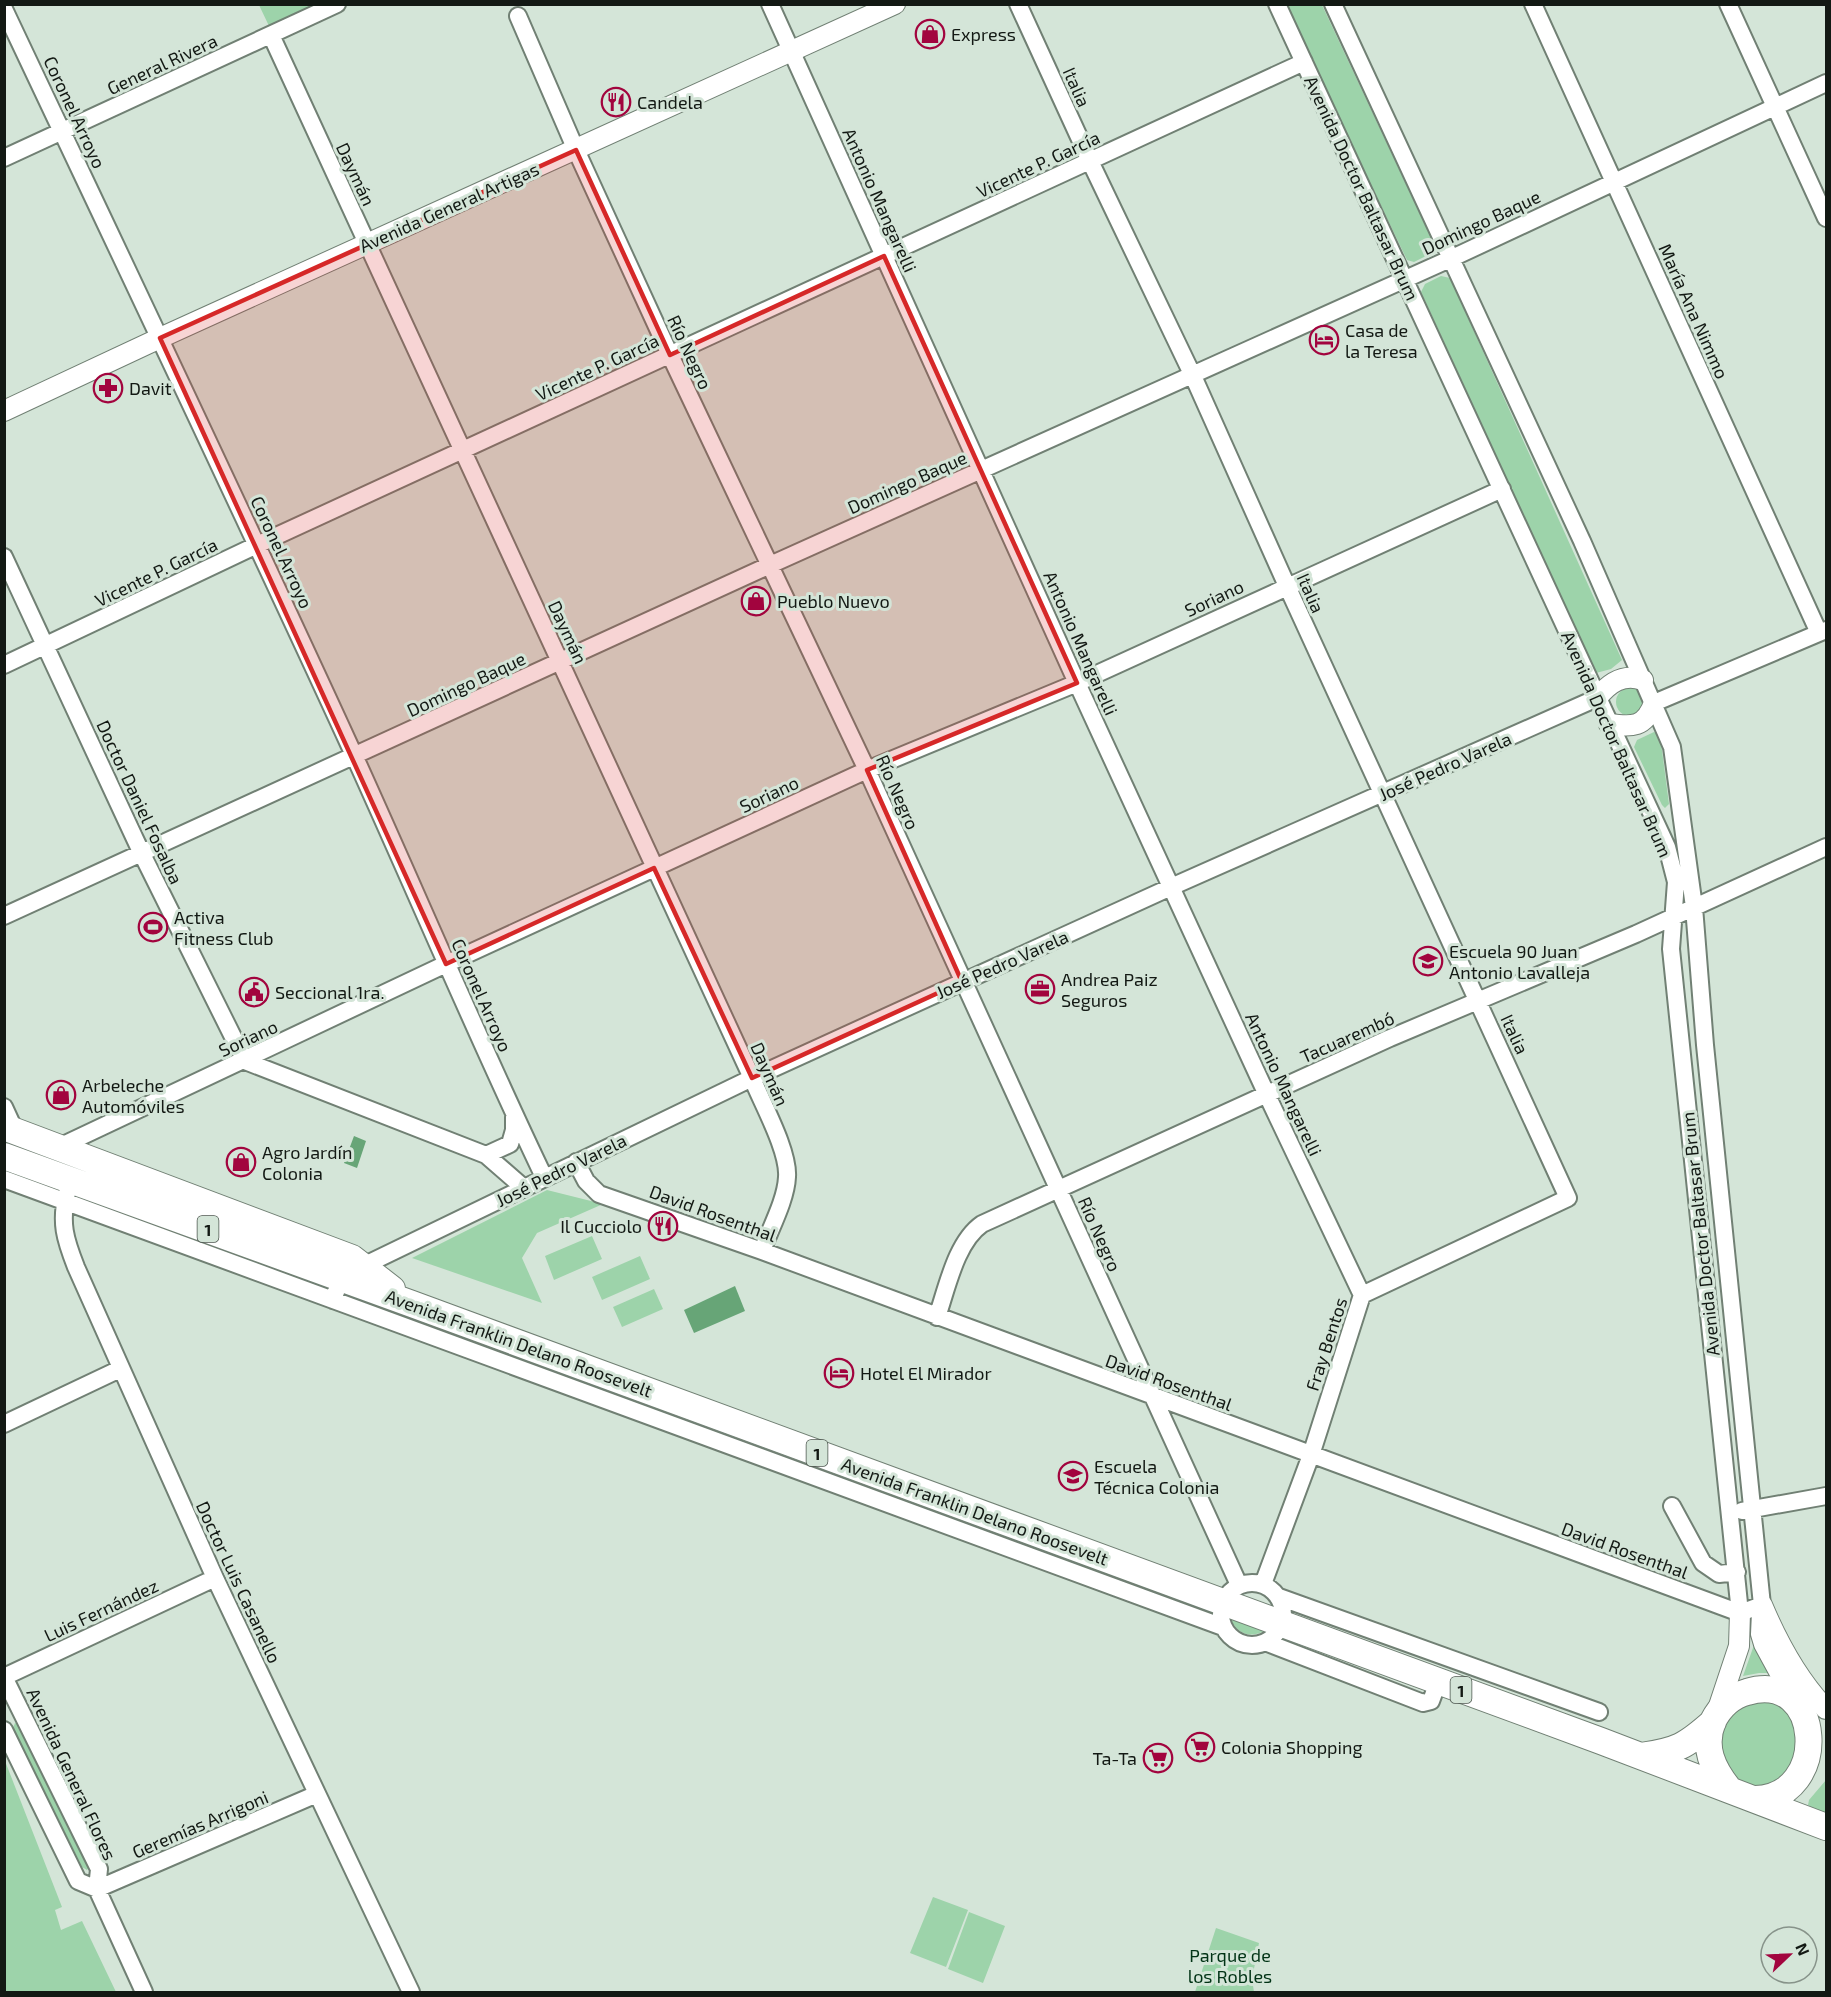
<svg xmlns="http://www.w3.org/2000/svg" width="1831" height="1997" font-family="'Exo 2',sans-serif">
	<style>
		.green { fill: #9dd3aa }
		.water { fill: #67a577 }
		.lines { fill: none; stroke-linecap: round; stroke-linejoin: round }
		.minor-casing { stroke: #718074; stroke-width: 20 }
		.tertiary-casing { stroke: #718074; stroke-width: 22 }
		.primary-casing { stroke: #718074; stroke-width: 28 }
		.minor { stroke: #fff; stroke-width: 16 }
		.tertiary { stroke: #fff; stroke-width: 20 }
		.primary { stroke: #fff; stroke-width: 26 }
		.marked { fill: #d62828; fill-opacity: 0.2; stroke: #d62828; stroke-width: 4.5; stroke-linejoin: round }
		.labels { text-anchor: middle; dominant-baseline: central; stroke-width: 6; stroke-linejoin: round; paint-order: stroke }
		.shield { fill: #d4e5d8; stroke: #4d564f; stroke-width: 1.5 }
		.shield-label { font-size: 16px; font-weight: bold; fill: #131914 }
		.poi-label { font-size: 18px; fill: #131914; stroke: #d4e5d8; text-anchor: start }
		.street-label { font-size: 18px; fill: #131914; stroke: #d4e5d8 }
		.park-label { font-size: 18px; fill: #013315; stroke: #d4e5d8 }
	</style>
	<rect width="100%" height="100%" fill="#d4e5d8"/>
	<!-- green -->
	<path class="green" d="M 259,5 L 317,5 L 269,26 Z
		M 1285,5 L 1322,5 L 1435,246 L 1432,253 L 1414,262 L 1407,260 Z
		M 1441,276 L 1450,278 L 1622,660 L 1611,669 L 1596,673 L 1421,292 L 1425,284 Z
		M1616 702a14 14 0 1 1 28 0a14 14 0 1 1-28 0Z
		M 1654,732 L 1660,735 L 1669,804 L 1665,808 L 1662,805 L 1634,747 L 1637,740 Z
		M 547,1190 L 603,1204 L 537,1233 L 522,1258 L 542,1303 L 412,1258 Z
		M 592,1236 L 602,1259 L 554,1280 L 545,1256 Z
		M 640,1256 L 650,1279 L 602,1300 L 592,1277 Z
		M 654,1289 L 663,1309 L 622,1327 L 613,1307 Z
		M 1229,1616 L 1266,1630 C 1249,1640 1236,1633 1229,1616 Z
		M 1754,1645 L 1772,1673 L 1759,1673 L 1743,1676 Z
		M 1768,1699 L 1795,1711 L 1798,1775 L 1752,1788 C 1747,1785 1740,1782 1735,1778 C 1715,1761 1715,1720 1740,1707 C 1748,1703 1759,1702 1768,1699 Z
		M 15,1723 L 19,1725 L 89,1867 L 87,1870 L 82,1867 L 13,1728 Z
		M 5,1761 L 62,1907 L 55,1910 L 61,1930 L 82,1921 L 116,1992 L 5,1992 Z
		M 1826,1780 L 1826,1817 L 1808,1805 L 1809,1800 Z
		M 933,1897 L 968,1910 L 946,1967 L 910,1953 Z
		M 969,1912 L 1005,1926 L 983,1983 L 948,1969 Z
		M 1216,1928 L 1259,1943 L 1252,1979 L 1254,1992 L 1195,1992 Z"/>
	<!-- water -->
	<path class="water" d="M 354,1136 L 366,1141 L 357,1168 L 344,1163 Z
		M 735,1286 L 745,1311 L 694,1333 L 684,1310 Z"/>
	<g class="lines">
		<!-- minor casing -->
		<g class="minor-casing">
			<path id="minor" d="M 770,4 L 1077,683 L 1267,1095 L 1362,1295
				M 1018,4 L 1090,161 L 1193,376 L 1287,586 L 1568,1198 L 1362,1295 L 1311,1455 L 1263,1584
				M 1277,4 L 1667,847 L 1676,882 L 1671,949 L 1740,1613
				M 1533,4 L 1819,633
				M 1728,4 L 1826,218
				M 4,9 C 121,257 239,504 353,753 C 417,894 477,1037 544,1177
				M 518,16 L 576,150 L 670,355 L 867,770 L 1239,1585
				M 271,35 L 752,1078 C 762,1103 789,1151 787,1177 C 786,1200 770,1229 762,1251
				M 4,158 L 337,4
				M 4,557 L 142,854 L 245,1061 L 486,1155 L 524,1188
				M 4,665 L 257,545 L 1304,62
				M 1654,703 L 1826,630
				M 4,916 L 770,565 L 1450,259 L 1826,83
				M 4,1107 L 15,1131
				M 59,1147 L 446,964 L 867,770 L 1077,683 L 1502,489
				M 486,1155 L 510,1144 L 514,1130 L 514,1117
				M 576,1162 L 586,1181 L 599,1194 L 762,1251 L 1740,1613 L 1762,1605 L 1705,1045 L 1694,907 L 1672,747 L 1582,541 L 1333,4
				M 4,1179 L 1223,1627
				M 67,1193 C 60,1223 65,1239 76,1267 L 215,1578 L 411,1992
				M 333,1300 L 341,1278 L 363,1266 L 752,1078 L 1171,887 L 1597,698
				M 937,1317 C 947,1288 956,1242 982,1224 L 1390,1038 L 1636,934 L 1826,847
				M 4,1424 L 120,1369
				M 1672,1506 L 1703,1563 L 1719,1574 L 1737,1572
				M 1742,1511 L 1826,1496
				M1221 1614a31 31 0 1 1 62 0a31 31 0 1 1-62 0Z
				M 1279,1597 L 1599,1712
				M 1265,1642 L 1423,1703 L 1431,1701 L 1438,1682
				M 4,1677 L 99,1869 L 97,1889 L 144,1992
				M 4,1677 L 215,1578
				M 4,1730 L 78,1881 L 97,1889
				M 97,1889 L 317,1794"/>
		</g>
		<!-- tertiary casing -->
		<g class="tertiary-casing">
			<path id="tertiary" d="M 4,411 L 160,338 L 895,4
				M 1597,698 C 1609,683 1623,673 1643,680
				M 1609,724 C 1632,727 1645,728 1654,703
				M 1762,1605 C 1778,1643 1797,1679 1826,1709
				M 1762,1613 L 1761,1634 L 1764,1644 L 1795,1701
				M 1717,1712 L 1739,1646 L 1740,1613"/>
		</g>
		<!-- primary casing -->
		<g class="primary-casing">
			<path id="primary" d="M 4,1127 L 352,1258 L 392,1289
				M 4,1156 L 412,1304 L 1601,1741 L 1826,1827
				M 1641,1756 C 1677,1751 1686,1746 1713,1722
				M 1729,1789 C 1713,1769 1702,1747 1713,1721 C 1720,1707 1732,1696 1747,1692 C 1824,1669 1831,1798 1755,1799"/>
		</g>
		<!-- minor -->
		<use href="#minor" class="minor"/>
		<!-- tertiary -->
		<use href="#tertiary" class="tertiary"/>
		<!-- primary -->
		<use href="#primary" class="primary"/>
	</g>
	<!-- marked area -->
	<path class="marked" d="M 576,150 L 670,355 L 884,256 L 1077,683 L 867,770 L 962,982 L 752,1078 L 654,868 L 446,964 L 160,338 Z"/>
	<!-- icons -->
	<defs>
		<g id="shop-ring" transform="scale(1.5)"><circle r="9.5" fill="#d4e5d8" stroke="#a2043e" stroke-width="1.5"/><path d="M-5-2.5h2.3a2.7 3.5 0 0 1 5.4 0H5L5.5 6h-11ZM-1.5-2.5h3a1.5 2.3 0 0 0-3 0Z" fill="#a2043e"/></g>
		<g id="restaurant-ring" transform="scale(1.5)"><circle r="9.5" fill="#d4e5d8" stroke="#a2043e" stroke-width="1.5"/><path d="M-5-6h1v4h1v-4h1v4h1v-4h1v5L-1.5 .5V6h-2V.5L-5-1ZM5-6V6H3V1.5H1.5Q1.5-4 5-6Z" fill="#a2043e"/></g>
		<g id="hotel-ring" transform="scale(1.5)"><circle r="9.5" fill="#d4e5d8" stroke="#a2043e" stroke-width="1.5"/><path d="M-6-4.5h1.5V1H6V5H4.5V3h-9V5H-6ZM-4 0a1.8 1.8 0 1 1 3.6 0ZM.5 0V-2.5h3Q6-2.5 6 0Z" fill="#a2043e"/></g>
		<g id="pharmacy-ring" transform="scale(1.5)"><circle r="9.5" fill="#d4e5d8" stroke="#a2043e" stroke-width="1.5"/><path d="M-2-6h4v4h4v4h-4v4h-4v-4h-4v-4h4Z" fill="#a2043e"/></g>
		<g id="stadium-ring" transform="scale(1.5)"><circle r="9.5" fill="#d4e5d8" stroke="#a2043e" stroke-width="1.5"/><path d="M0-5a6.5 5 0 1 0 0 10a6.5 5 0 1 0 0-10ZM-3.5-1.8h7v3.6h-7Z" fill="#a2043e"/></g>
		<g id="school-ring" transform="scale(1.5)"><circle r="9.5" fill="#d4e5d8" stroke="#a2043e" stroke-width="1.5"/><path d="M0-5L7-2L0 1L-7-2ZM-4 1L0 2.5L4 1V4Q0 6-4 4Z" fill="#a2043e"/></g>
		<g id="office-ring" transform="scale(1.5)"><circle r="9.5" fill="#d4e5d8" stroke="#a2043e" stroke-width="1.5"/><path d="M-6-3h4V-5.5h4V-3h4V5H-6ZM-1-4.5V-3h2v-1.5ZM-6 0V1H6V0Z" fill="#a2043e"/></g>
		<g id="civic-ring" transform="scale(1.5)"><circle r="9.5" fill="#d4e5d8" stroke="#a2043e" stroke-width="1.5"/><path d="M-.6-6.5H3V-4.5H.6V-3L4-1V1h2V6H-6V1h2V-1L-.6-3ZM-1.2 2.5V6h2.4V2.5Z" fill="#a2043e"/></g>
		<g id="supermarket-ring" transform="scale(1.5)"><circle r="9.5" fill="#d4e5d8" stroke="#a2043e" stroke-width="1.5"/><path d="M-6-5.5h2.5l.6 2H6L4.5 2H-2.5L-4.4-4H-6ZM-1.5 3.2a1.3 1.3 0 1 0 .1 0ZM3 3.2a1.3 1.3 0 1 0 .1 0Z" fill="#a2043e"/></g>
	</defs>
	<g fill-rule="evenodd">
		<use href="#shop-ring" x="930" y="34"/>
		<use href="#restaurant-ring" x="616" y="102"/>
		<use href="#hotel-ring" x="1324" y="340"/>
		<use href="#pharmacy-ring" x="108" y="388"/>
		<use href="#shop-ring" x="756" y="601"/>
		<use href="#stadium-ring" x="153" y="927"/>
		<use href="#school-ring" x="1428" y="961"/>
		<use href="#office-ring" x="1040" y="989"/>
		<use href="#civic-ring" x="254" y="992"/>
		<use href="#shop-ring" x="61" y="1095"/>
		<use href="#shop-ring" x="241" y="1162"/>
		<use href="#restaurant-ring" x="663" y="1226"/>
		<use href="#hotel-ring" x="839" y="1373"/>
		<use href="#school-ring" x="1073" y="1476"/>
		<use href="#supermarket-ring" x="1200" y="1747"/>
		<use href="#supermarket-ring" x="1158" y="1758"/>
	</g>
	<g class="labels">
		<!-- shield labels -->
		<g class="shield">
			<rect x="197.5" y="1216" width="21" height="26" rx="4.5"/>
			<rect x="806.5" y="1440" width="21" height="26" rx="4.5"/>
			<rect x="1450.5" y="1677" width="21" height="26" rx="4.5"/>
		</g>
		<g class="shield-label">
			<text x="208" y="1229">1</text>
			<text x="817" y="1453">1</text>
			<text x="1461" y="1690">1</text>
		</g>
		<!-- poi labels -->
		<g class="poi-label">
			<text x="951" y="34">Express</text>
			<text x="637" y="102">Candela</text>
			<text x="1345" y="330">Casa de<tspan x="1345" dy="21">la Teresa</tspan></text>
			<text x="129" y="388">Davit</text>
			<text x="777" y="601">Pueblo Nuevo</text>
			<text x="174" y="917">Activa<tspan x="174" dy="21">Fitness Club</tspan></text>
			<text x="1449" y="951">Escuela 90 Juan<tspan x="1449" dy="21">Antonio Lavalleja</tspan></text>
			<text x="1061" y="979">Andrea Paiz<tspan x="1061" dy="21">Seguros</tspan></text>
			<text x="275" y="992">Seccional 1ra.</text>
			<text x="82" y="1085">Arbeleche<tspan x="82" dy="21">Automóviles</tspan></text>
			<text x="262" y="1152">Agro Jardín<tspan x="262" dy="21">Colonia</tspan></text>
			<text x="642" y="1226" text-anchor="end">Il Cucciolo</text>
			<text x="860" y="1373">Hotel El Mirador</text>
			<text x="1094" y="1466">Escuela<tspan x="1094" dy="21">Técnica Colonia</tspan></text>
			<text x="1221" y="1747">Colonia Shopping</text>
			<text x="1137" y="1758" text-anchor="end">Ta-Ta</text>
		</g>
		<!-- street labels -->
		<g class="street-label">
			<text transform="translate(162 64) rotate(-25)">General Rivera</text>
			<text transform="translate(1077 87) rotate(66)">Italia</text>
			<text transform="translate(75 112) rotate(65)">Coronel Arroyo</text>
			<text transform="translate(1038 164) rotate(-25)">Vicente P. García</text>
			<text transform="translate(356 174) rotate(65)">Daymán</text>
			<text transform="translate(1362 188) rotate(65)">Avenida Doctor Baltasar Brum</text>
			<text transform="translate(880 200) rotate(66)">Antonio Mangarelli</text>
			<text transform="translate(449 207) rotate(-24)">Avenida General Artigas</text>
			<text transform="translate(1481 222) rotate(-25)">Domingo Baque</text>
			<text transform="translate(1694 311) rotate(66)">María Ana Nimmo</text>
			<text transform="translate(690 352) rotate(65)">Río Negro</text>
			<text transform="translate(597 367) rotate(-25)">Vicente P. García</text>
			<text transform="translate(907 482) rotate(-24)">Domingo Baque</text>
			<text transform="translate(282 552) rotate(65)">Coronel Arroyo</text>
			<text transform="translate(156 572) rotate(-26)">Vicente P. García</text>
			<text transform="translate(1311 593) rotate(66)">Italia</text>
			<text transform="translate(1214 598) rotate(-25)">Soriano</text>
			<text transform="translate(568 632) rotate(65)">Daymán</text>
			<text transform="translate(1081 643) rotate(66)">Antonio Mangarelli</text>
			<text transform="translate(466 684) rotate(-25)">Domingo Baque</text>
			<text transform="translate(1617 744) rotate(66)">Avenida Doctor Baltasar Brum</text>
			<text transform="translate(1445 766) rotate(-24)">José Pedro Varela</text>
			<text transform="translate(898 792) rotate(66)">Río Negro</text>
			<text transform="translate(769 794) rotate(-25)">Soriano</text>
			<text transform="translate(140 802) rotate(65)">Doctor Daniel Fosalba</text>
			<text transform="translate(1002 964) rotate(-24)">José Pedro Varela</text>
			<text transform="translate(482 995) rotate(66)">Coronel Arroyo</text>
			<text transform="translate(1515 1034) rotate(65)">Italia</text>
			<text transform="translate(1347 1037) rotate(-24)">Tacuarembó</text>
			<text transform="translate(248 1038) rotate(-25)">Soriano</text>
			<text transform="translate(770 1074) rotate(66)">Daymán</text>
			<text transform="translate(1284 1084) rotate(65)">Antonio Mangarelli</text>
			<text transform="translate(561 1170) rotate(-26)">José Pedro Varela</text>
			<text transform="translate(713 1213) rotate(20)">David Rosenthal</text>
			<text transform="translate(1100 1234) rotate(66)">Río Negro</text>
			<text transform="translate(1700 1234) rotate(-96)">Avenida Doctor Baltasar Brum</text>
			<text transform="translate(519 1343) rotate(20)">Avenida Franklin Delano Roosevelt</text>
			<text transform="translate(1326 1344) rotate(-72)">Fray Bentos</text>
			<text transform="translate(1169 1382) rotate(20)">David Rosenthal</text>
			<text transform="translate(975 1511) rotate(20)">Avenida Franklin Delano Roosevelt</text>
			<text transform="translate(1625 1550) rotate(20)">David Rosenthal</text>
			<text transform="translate(239 1582) rotate(65)">Doctor Luis Casanello</text>
			<text transform="translate(101 1610) rotate(-25)">Luis Fernández</text>
			<text transform="translate(72 1774) rotate(65)">Avenida General Flores</text>
			<text transform="translate(200 1824) rotate(-23)">Geremías Arrigoni</text>
		</g>
		<!-- park labels -->
		<g class="park-label">
			<text x="1230" y="1955">Parque de<tspan x="1230" dy="21">los Robles</tspan></text>
		</g>
	</g>
	<!-- border -->
	<rect width="1831" height="1997" fill="none" stroke="#131914" stroke-width="12"/>
	<!-- north arrow -->
	<g transform="translate(1789 1955) rotate(67)"><circle r="28" fill="#d4e5d8" stroke="#87938a" stroke-width="1.5"/>
	<path d="M0-4.5L10 22L0 15L-10 22Z" fill="#a2043e"/>
	<text y="-9" font-size="16" font-weight="bold" text-anchor="middle" fill="#131914">N</text>
	</g>
</svg>
